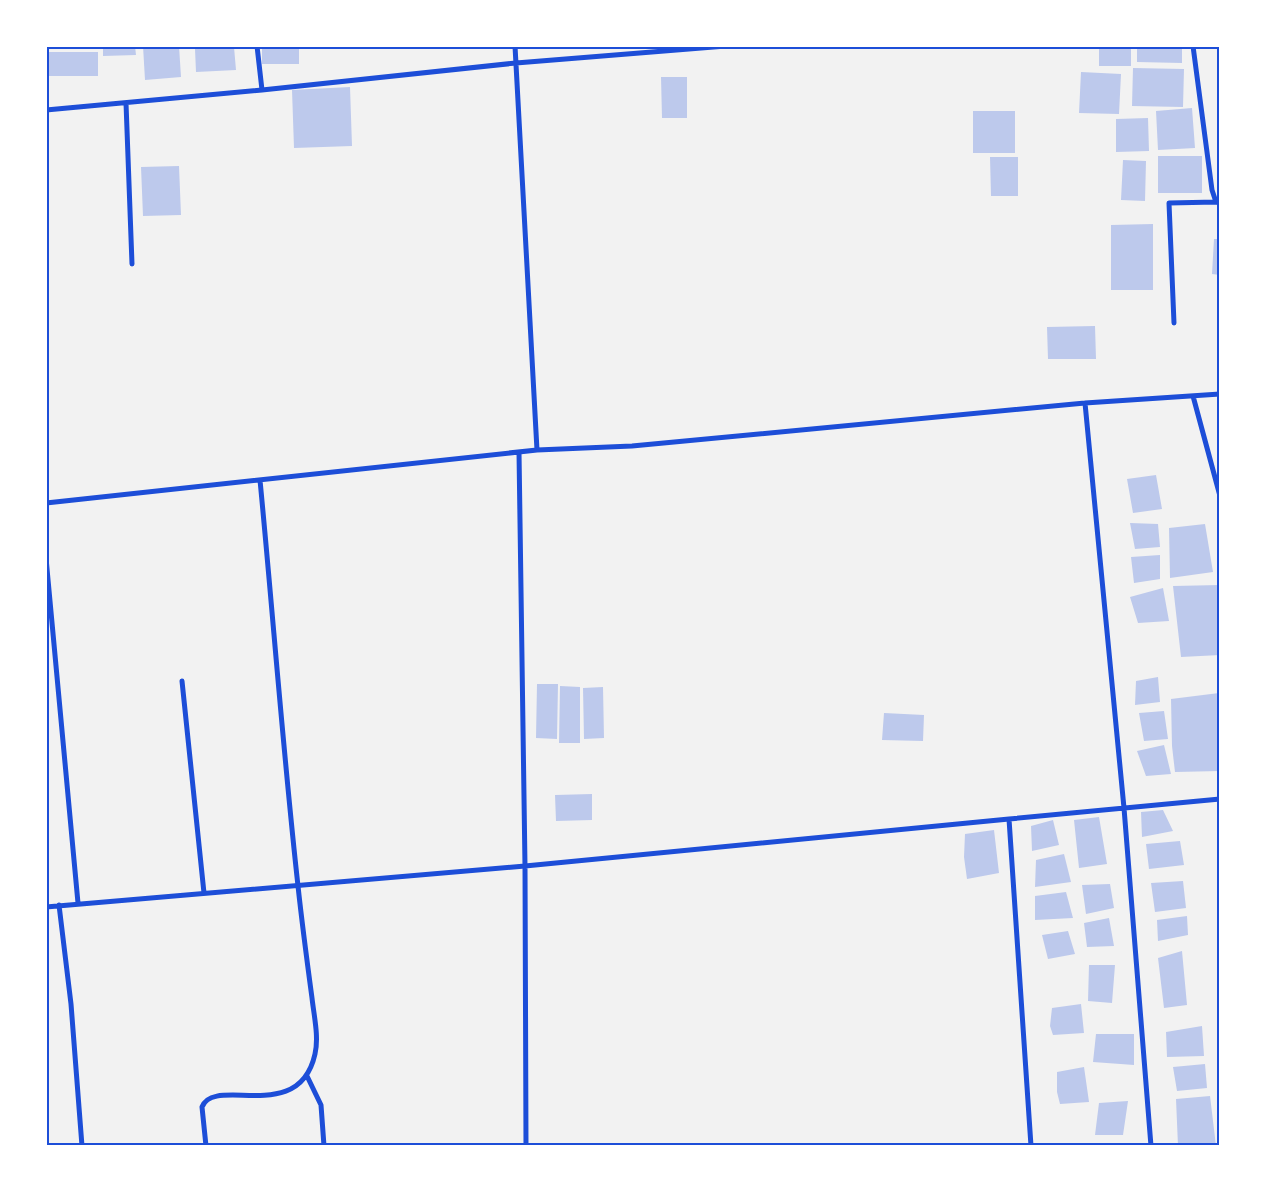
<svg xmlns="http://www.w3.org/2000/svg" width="1266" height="1192" font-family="'Titillium Web',sans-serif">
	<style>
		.building { fill: #bdc9ec }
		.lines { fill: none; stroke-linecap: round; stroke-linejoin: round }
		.minor { stroke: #1d4ed8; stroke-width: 5 }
		.neatline { fill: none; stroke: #1d4ed8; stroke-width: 2 }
	</style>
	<rect width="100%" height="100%" fill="#f2f2f2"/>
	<!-- building -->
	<path class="building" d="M 103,46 L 135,46 L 136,55 L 103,56 Z
		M 143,46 L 179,46 L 181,77 L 145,80 Z
		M 262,46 L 299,46 L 299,64 L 262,64 Z
		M 1099,46 L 1131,46 L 1131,66 L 1099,66 Z
		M 1137,46 L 1182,46 L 1182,63 L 1137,62 Z
		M 234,47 L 236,70 L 196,72 L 195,49 Z
		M 47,52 L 98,52 L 98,76 L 47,76 Z
		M 1133,68 L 1184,69 L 1183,107 L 1132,106 Z
		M 1081,72 L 1121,74 L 1119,114 L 1079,113 Z
		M 661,77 L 687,77 L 687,118 L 662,118 Z
		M 350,87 L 352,146 L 294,148 L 292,90 Z
		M 1192,108 L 1195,148 L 1158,150 L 1156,111 Z
		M 973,111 L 1015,111 L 1015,153 L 973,153 Z
		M 1148,118 L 1149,151 L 1116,152 L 1116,119 Z
		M 1158,156 L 1202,156 L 1202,193 L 1158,193 Z
		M 990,157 L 1018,157 L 1018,196 L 991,196 Z
		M 1123,160 L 1146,161 L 1145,201 L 1121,200 Z
		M 179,166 L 181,215 L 143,216 L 141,167 Z
		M 1153,224 L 1153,290 L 1111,290 L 1111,225 Z
		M 1214,239 L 1220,239 L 1220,275 L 1212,274 Z
		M 1095,326 L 1096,359 L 1048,359 L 1047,327 Z
		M 1156,475 L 1162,509 L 1133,513 L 1127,479 Z
		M 1130,523 L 1158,524 L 1160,547 L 1135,549 Z
		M 1205,524 L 1213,572 L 1170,578 L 1169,528 Z
		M 1160,555 L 1160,579 L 1134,583 L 1131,557 Z
		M 1220,585 L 1220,655 L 1181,657 L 1173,586 Z
		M 1163,588 L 1169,621 L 1138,623 L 1130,597 Z
		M 1158,677 L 1160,702 L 1135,705 L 1136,681 Z
		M 537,684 L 558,684 L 557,739 L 536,738 Z
		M 560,686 L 580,687 L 580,743 L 559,743 Z
		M 603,687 L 604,738 L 584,739 L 583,688 Z
		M 1219,693 L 1220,771 L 1175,772 L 1172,746 L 1171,699 Z
		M 1164,711 L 1168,739 L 1144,741 L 1139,713 Z
		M 884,713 L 924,715 L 923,741 L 882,740 Z
		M 1164,745 L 1171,774 L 1146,776 L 1137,751 Z
		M 592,794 L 592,820 L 556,821 L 555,795 Z
		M 1163,810 L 1173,831 L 1142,837 L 1141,812 Z
		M 1099,817 L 1107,864 L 1079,868 L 1074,820 Z
		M 1053,820 L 1059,845 L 1032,851 L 1031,826 Z
		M 994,830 L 999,873 L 967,879 L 964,857 L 965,834 Z
		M 1180,841 L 1184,865 L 1149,869 L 1146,844 Z
		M 1064,854 L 1071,882 L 1035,887 L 1036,860 Z
		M 1183,881 L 1186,908 L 1155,912 L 1151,883 Z
		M 1110,884 L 1114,908 L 1086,914 L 1082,885 Z
		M 1066,892 L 1073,918 L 1035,920 L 1035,896 Z
		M 1187,916 L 1188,935 L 1158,941 L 1157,920 Z
		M 1109,918 L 1114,946 L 1087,947 L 1084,923 Z
		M 1068,931 L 1075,954 L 1048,959 L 1042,935 Z
		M 1182,951 L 1187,1005 L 1164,1008 L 1158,958 Z
		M 1089,965 L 1115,965 L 1112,1003 L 1088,1001 Z
		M 1081,1004 L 1084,1033 L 1053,1035 L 1050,1026 L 1052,1008 Z
		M 1202,1026 L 1204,1056 L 1167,1057 L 1166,1032 Z
		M 1096,1034 L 1134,1034 L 1134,1065 L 1093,1062 Z
		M 1205,1064 L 1207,1088 L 1177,1091 L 1173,1067 Z
		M 1084,1067 L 1089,1102 L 1060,1104 L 1057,1092 L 1057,1072 Z
		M 1210,1096 L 1216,1146 L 1178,1146 L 1176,1099 Z
		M 1128,1101 L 1123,1135 L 1095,1135 L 1099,1103 Z"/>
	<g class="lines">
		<!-- minor -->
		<path class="minor" d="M 257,46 L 262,90 L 516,63 L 726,46
			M 515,46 L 537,450
			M 1193,46 L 1212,190 L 1216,202 L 1220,203
			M 126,103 L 132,264
			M 46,110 L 262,90
			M 1174,323 L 1169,203 L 1216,202
			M 1193,396 L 1220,496
			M 1085,403 L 1124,808 L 1151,1146
			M 46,503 L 537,450 L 632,446 L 1085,403 L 1220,394
			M 46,558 L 78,903
			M 182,681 L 204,893
			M 59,905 L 71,1004 L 82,1146
			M 46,907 L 525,866 L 519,452
			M 307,1076 L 321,1105 L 324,1146
			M 206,1146 L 202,1107 C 214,1075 299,1126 315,1054 C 319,1037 314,1016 312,998 C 307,961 302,923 298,886 C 283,751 273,615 260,480
			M 526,1146 L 525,866 L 1009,819
			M 1031,1146 L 1009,819 L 1220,799"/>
	</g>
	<!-- border -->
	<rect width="1266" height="1192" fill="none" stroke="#ffffff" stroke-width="95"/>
	<rect x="48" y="48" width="1170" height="1096" class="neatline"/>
</svg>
